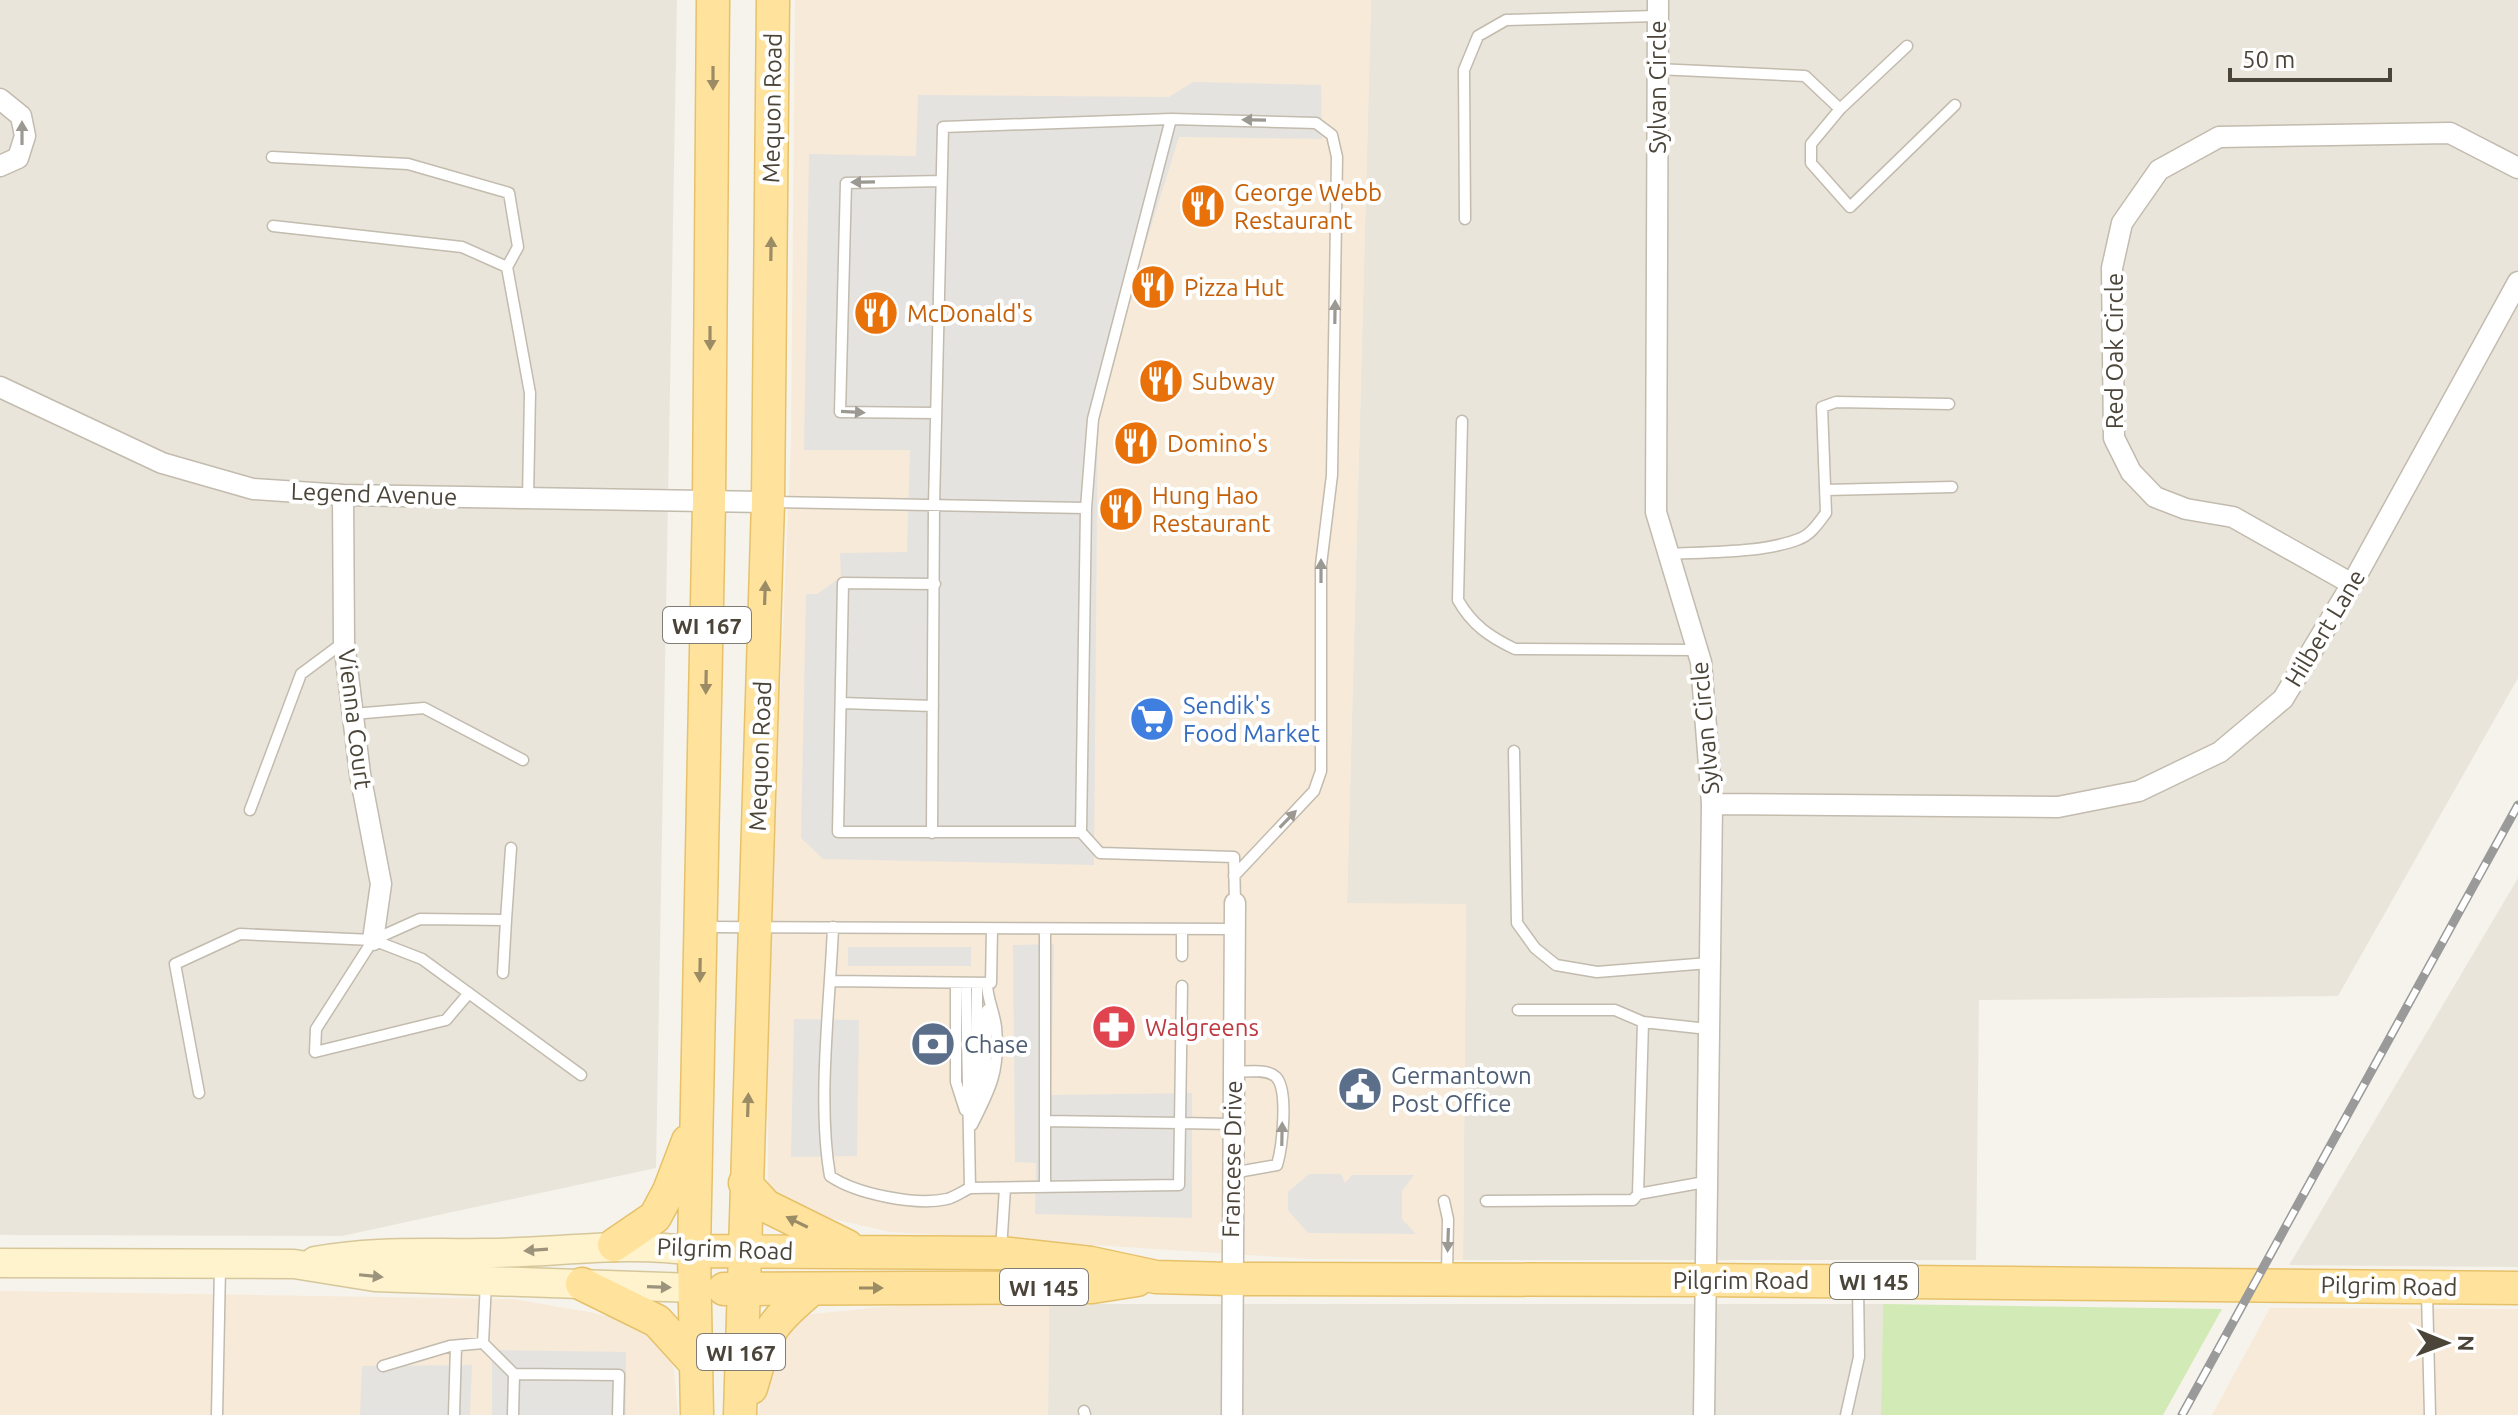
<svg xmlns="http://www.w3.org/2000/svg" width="2518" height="1415" font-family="Ubuntu,sans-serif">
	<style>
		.residential { fill: #eae5da }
		.commercial { fill: #f7ead8 }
		.green { fill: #d2eab5 }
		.parking { fill: #e5e3e0 }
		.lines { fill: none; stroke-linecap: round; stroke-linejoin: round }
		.lane-casing { stroke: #c2bbae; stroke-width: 13 }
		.street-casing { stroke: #c2bbae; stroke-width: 23 }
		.secondary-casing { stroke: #d6c79b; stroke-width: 31 }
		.primary-casing { stroke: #e6c16a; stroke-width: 35 }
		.lane { stroke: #fff; stroke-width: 10 }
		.street { stroke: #fff; stroke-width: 20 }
		.secondary { stroke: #fff3cd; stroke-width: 28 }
		.primary { stroke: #ffe39c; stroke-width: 32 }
		.rail-casing { stroke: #9a9a9a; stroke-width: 9 }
		.rail { stroke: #fff; stroke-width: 6; stroke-dasharray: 18; stroke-linecap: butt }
		.oneway { fill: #9c8c66 }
		.oneway2 { fill: #9c9892 }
		.oneway3 { fill: #9c937c }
		.labels { text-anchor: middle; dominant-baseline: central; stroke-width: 8; stroke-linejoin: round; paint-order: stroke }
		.shield { fill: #fff; stroke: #817c74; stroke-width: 2 }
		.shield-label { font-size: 22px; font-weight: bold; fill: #4b4439 }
		.street-label { font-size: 24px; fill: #4b4439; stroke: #fff }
		.food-label { font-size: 24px; fill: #c56008; stroke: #fff; text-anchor: start }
		.shop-label { font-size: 24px; fill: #366cbe; stroke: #fff; text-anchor: start }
		.health-label { font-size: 24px; fill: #be3a42; stroke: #fff; text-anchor: start }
		.service-label { font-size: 24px; fill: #4e5e75; stroke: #fff; text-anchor: start }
	</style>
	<rect width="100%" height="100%" fill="#f6f3ec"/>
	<!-- residential -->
	<path class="residential" d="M 0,0 L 677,0 L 656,1168 L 342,1236 L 0,1235 Z
		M 1371,0 L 2518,0 L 2518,678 L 2338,996 L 1979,1000 L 1976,1260 L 1463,1260 L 1466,904 L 1347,904 Z
		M 2518,878 L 2518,1267 L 2289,1265 L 2294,1257 Z
		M 1049,1304 L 1883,1304 L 1881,1415 L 1048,1415 Z"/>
	<!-- commercial -->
	<path class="commercial" d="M 795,0 L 1371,0 L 1347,903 L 1466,904 L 1463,1260 L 1309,1259 L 890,1232 L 790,1209 L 768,1185 L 767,997 L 791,442 Z
		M 0,1291 L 513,1299 L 594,1313 L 634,1323 L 663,1341 L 674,1370 L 678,1415 L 0,1415 Z
		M 941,1301 L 1049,1304 L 1048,1415 L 758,1415 L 775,1338 L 803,1315 Z
		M 2270,1308 L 2518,1309 L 2518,1415 L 2212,1415 Z"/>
	<!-- green -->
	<path class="green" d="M 1883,1304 L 2222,1309 L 2163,1415 L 1881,1415 Z"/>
	<!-- parking -->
	<path class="parking" d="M 1193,82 L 1321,85 L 1322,139 L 1179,137 L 1098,396 L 1094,865 L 823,859 L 801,838 L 806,594 L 817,594 L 841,577 L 840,553 L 907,552 L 910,450 L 804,450 L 809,154 L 916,156 L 918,95 L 1169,97 Z
		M 1054,944 L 1051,1095 L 1192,1093 L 1192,1218 L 1035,1214 L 1036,1163 L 1015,1162 L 1013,945 Z
		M 848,947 L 971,947 L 971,966 L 848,966 Z
		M 794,1019 L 859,1020 L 857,1156 L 791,1157 Z
		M 1309,1174 L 1341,1174 L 1345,1183 L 1352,1175 L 1414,1175 L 1402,1191 L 1402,1219 L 1416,1234 L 1308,1233 L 1288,1210 L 1288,1192 Z
		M 492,1350 L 626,1352 L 626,1415 L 492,1415 Z
		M 472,1365 L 470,1415 L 360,1415 L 362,1366 Z"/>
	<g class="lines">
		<!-- lane casing -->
		<g class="lane-casing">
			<path id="lane" d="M 1657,69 L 1805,76 L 1840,109 L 1811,144 L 1811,163 L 1850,207 L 1955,105
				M 1840,109 L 1907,46
				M 1171,119 L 1316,123 L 1332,135 L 1337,157 L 1332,475 L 1321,565 L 1321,771 L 1314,791 L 1234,876
				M 272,157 L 408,164 L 509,193 L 518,247 L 507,267
				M 1465,219 L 1464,70 L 1478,36 L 1506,20 L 1657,16
				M 273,226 L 462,247 L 507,267 L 530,393 L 528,498
				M 936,413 L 840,412 L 846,183 L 941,181
				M 1462,421 L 1458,600 C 1472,625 1490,637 1515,649 L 1698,650
				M 1825,490 L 1952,487
				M 774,502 L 1086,508 L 1081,832 L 838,832 L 843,583 L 935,584
				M 1669,554 C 1707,552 1764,553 1799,539 C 1811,535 1819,522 1826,513 L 1822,407 L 1836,402 L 1949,404
				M 841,703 L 933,706
				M 353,714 L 424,708 L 523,760
				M 1514,751 L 1517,923 L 1535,948 L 1556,965 L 1597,972 L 1709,963
				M 250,810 L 301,674 L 344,642
				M 1081,832 L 1100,853 L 1234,857 L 1235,903
				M 932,833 L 934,505 L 943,127 L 1171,119 L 1093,419 L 1086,508
				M 703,927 L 1234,929
				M 833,927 C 830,1004 817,1101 830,1176 C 856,1194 916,1206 947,1199 C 955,1197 963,1191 970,1188 L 1179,1185 L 1180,1123 L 1045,1121
				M 1182,956 L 1182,930
				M 503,973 L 506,920
				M 831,981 L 991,983 L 992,929
				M 956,983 L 956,1082 L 965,1110
				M 966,983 L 970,1188
				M 1182,986 L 1180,1123 L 1232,1124
				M 469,993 L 446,1020 L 315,1052 L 316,1029 L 373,940 L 420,919 L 506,920 L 511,848
				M 1518,1010 L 1615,1010 L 1643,1022 L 1708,1029
				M 199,1093 L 175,964 L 240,934 L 373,940 L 422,959 L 581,1075
				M 985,1094 L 987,1010
				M 977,1109 L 977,983
				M 972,1125 C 991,1088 1000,1070 996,1027 C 994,1011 987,999 987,983
				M 1232,1173 L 1277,1165 C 1282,1148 1289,1090 1276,1077 C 1267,1068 1245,1072 1233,1072
				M 1045,1187 L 1045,931
				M 1638,1194 L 1643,1022
				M 1444,1201 L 1448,1219 L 1447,1274
				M 1486,1201 L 1633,1200 L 1638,1194 L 1705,1182
				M 1001,1250 L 1005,1188
				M 486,1283 L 483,1343 L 514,1374 L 619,1375 L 618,1415
				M 2427,1293 L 2430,1415
				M 383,1366 L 450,1346 L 483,1343
				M 1084,1411 L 1085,1415
				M 217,1415 L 220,1267
				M 454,1415 L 456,1346
				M 513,1415 L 514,1374
				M 1846,1415 L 1859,1357 L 1858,1286"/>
		</g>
		<!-- street casing -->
		<g class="street-casing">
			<path id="street" d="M 1658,0 L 1656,512 L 1701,662 L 1712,804 L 1704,1415
				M 0,99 L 21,116 L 25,136 L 18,158 L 0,166
				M 0,387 L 162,463 L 253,489 L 343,495 L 768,502
				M 343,495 L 344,642 L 360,774 L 381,884 L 373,940
				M 2352,584 L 2233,517 L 2186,509 L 2155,497 L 2131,472 L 2114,438 L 2112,268 L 2122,223 L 2159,170 L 2219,137 L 2450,133 L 2518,168
				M 1712,804 L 2058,807 L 2139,791 L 2220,752 L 2283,699 L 2352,584 L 2518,282
				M 1232,1415 L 1235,903"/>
		</g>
		<!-- secondary casing -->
		<g class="secondary-casing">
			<path id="secondary" d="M 315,1261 C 375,1250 425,1254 486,1253 C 556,1253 624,1241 694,1251
				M 0,1263 L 294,1264 L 375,1277 L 694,1288"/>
		</g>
		<!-- primary casing -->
		<g class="primary-casing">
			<path id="primary" d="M 745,1183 L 766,1206 L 847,1246
				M 614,1245 L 655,1217 L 669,1191 L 688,1141
				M 694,1251 L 1001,1253 L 1091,1263 L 1156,1277 L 1230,1279 L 1703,1280 L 2518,1288
				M 582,1284 L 657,1321 L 696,1364
				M 724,1289 L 1092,1287 L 1137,1280
				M 751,1388 C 768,1331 766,1327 812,1289
				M 697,1415 L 694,1251 L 709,502 L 713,0
				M 740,1415 L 768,502 L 773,0"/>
		</g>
		<!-- lane -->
		<use href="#lane" class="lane"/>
		<!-- street -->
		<use href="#street" class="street"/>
		<!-- secondary -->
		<use href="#secondary" class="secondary"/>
		<!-- primary -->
		<use href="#primary" class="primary"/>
		<!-- rail casing -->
		<g class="rail-casing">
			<path id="rail" d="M 2182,1415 L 2518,805"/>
		</g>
		<!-- rail -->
		<use href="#rail" class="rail"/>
	</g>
	<!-- one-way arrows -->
	<defs><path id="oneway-solid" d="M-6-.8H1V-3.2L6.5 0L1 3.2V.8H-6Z" transform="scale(2)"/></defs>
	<g class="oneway">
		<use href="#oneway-solid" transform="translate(713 78) rotate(90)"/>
		<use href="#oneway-solid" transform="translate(771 249) rotate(-89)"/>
		<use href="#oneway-solid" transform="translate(710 338) rotate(90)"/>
		<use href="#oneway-solid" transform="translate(765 593) rotate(-88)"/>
		<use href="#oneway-solid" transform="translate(706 682) rotate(91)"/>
		<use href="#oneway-solid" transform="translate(700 970) rotate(91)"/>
		<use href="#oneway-solid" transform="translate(748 1105) rotate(-88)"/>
		<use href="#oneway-solid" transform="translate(797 1222) rotate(-154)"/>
		<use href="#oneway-solid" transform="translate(871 1288)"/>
	</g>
	<g class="oneway2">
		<use href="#oneway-solid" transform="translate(1254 120) rotate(-179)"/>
		<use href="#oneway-solid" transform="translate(22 133) rotate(-90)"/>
		<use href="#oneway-solid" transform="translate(863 182) rotate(179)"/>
		<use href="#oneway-solid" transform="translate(1335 312) rotate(-89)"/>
		<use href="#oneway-solid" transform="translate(853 412) rotate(3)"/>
		<use href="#oneway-solid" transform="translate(1321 571) rotate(-90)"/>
		<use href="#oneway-solid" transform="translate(1288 819) rotate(-46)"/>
		<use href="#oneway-solid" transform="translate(1282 1134) rotate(-89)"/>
		<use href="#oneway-solid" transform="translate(1448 1240) rotate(92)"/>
	</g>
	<g class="oneway3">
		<use href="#oneway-solid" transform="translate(536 1250) rotate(176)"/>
		<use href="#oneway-solid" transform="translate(371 1276) rotate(6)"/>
		<use href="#oneway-solid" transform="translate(659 1287) rotate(2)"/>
	</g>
	<!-- icons -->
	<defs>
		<g id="restaurant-disc" transform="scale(2.3)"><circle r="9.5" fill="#e8710a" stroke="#fff"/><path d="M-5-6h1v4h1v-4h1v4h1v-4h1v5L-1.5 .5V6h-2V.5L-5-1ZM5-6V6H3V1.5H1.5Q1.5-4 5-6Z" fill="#fff"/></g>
		<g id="supermarket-disc" transform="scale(2.3)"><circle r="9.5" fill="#3f7fe0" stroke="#fff"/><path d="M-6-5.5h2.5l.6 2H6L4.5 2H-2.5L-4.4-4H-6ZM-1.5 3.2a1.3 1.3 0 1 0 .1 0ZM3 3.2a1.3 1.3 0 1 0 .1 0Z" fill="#fff"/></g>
		<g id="pharmacy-disc" transform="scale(2.3)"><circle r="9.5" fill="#e0444e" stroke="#fff"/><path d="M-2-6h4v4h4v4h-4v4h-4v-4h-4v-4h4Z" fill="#fff"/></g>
		<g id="bank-disc" transform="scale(2.3)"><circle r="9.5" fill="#5c6f8a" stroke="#fff"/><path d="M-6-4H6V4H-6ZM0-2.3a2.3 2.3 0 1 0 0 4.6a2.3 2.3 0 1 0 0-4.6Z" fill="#fff"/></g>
		<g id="civic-disc" transform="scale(2.3)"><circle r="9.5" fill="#5c6f8a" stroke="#fff"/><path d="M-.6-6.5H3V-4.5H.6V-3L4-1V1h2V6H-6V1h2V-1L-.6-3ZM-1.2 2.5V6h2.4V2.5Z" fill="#fff"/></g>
	</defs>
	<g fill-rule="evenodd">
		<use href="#restaurant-disc" x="1203" y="206"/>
		<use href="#restaurant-disc" x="1153" y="287"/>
		<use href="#restaurant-disc" x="876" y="313"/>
		<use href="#restaurant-disc" x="1161" y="381"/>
		<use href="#restaurant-disc" x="1136" y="443"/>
		<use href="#restaurant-disc" x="1121" y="509"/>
		<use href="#supermarket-disc" x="1152" y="719"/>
		<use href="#pharmacy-disc" x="1114" y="1027"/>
		<use href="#bank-disc" x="933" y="1044"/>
		<use href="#civic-disc" x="1360" y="1089"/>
	</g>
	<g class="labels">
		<!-- shield labels -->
		<g class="shield">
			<rect x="663" y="607" width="88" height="36" rx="6"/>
			<rect x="1830" y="1263" width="88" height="36" rx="6"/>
			<rect x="1000" y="1269" width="88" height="36" rx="6"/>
			<rect x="697" y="1334" width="88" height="36" rx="6"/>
		</g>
		<g class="shield-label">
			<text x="707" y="625">WI 167</text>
			<text x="1874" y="1281">WI 145</text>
			<text x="1044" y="1287">WI 145</text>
			<text x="741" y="1352">WI 167</text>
		</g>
		<!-- street labels -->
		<g class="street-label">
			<text transform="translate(1657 87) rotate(-90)">Sylvan Circle</text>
			<text transform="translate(772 108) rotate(-89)">Mequon Road</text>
			<text transform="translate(2114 351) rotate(-90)">Red Oak Circle</text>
			<text transform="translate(374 494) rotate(2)">Legend Avenue</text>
			<text transform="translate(2325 628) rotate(-59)">Hilbert Lane</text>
			<text transform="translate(355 719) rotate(83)">Vienna Court</text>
			<text transform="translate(1705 728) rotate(-95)">Sylvan Circle</text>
			<text transform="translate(760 756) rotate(-88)">Mequon Road</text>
			<text transform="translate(1232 1159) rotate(-89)">Francese Drive</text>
			<text transform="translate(725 1249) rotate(2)">Pilgrim Road</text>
			<text x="1741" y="1280">Pilgrim Road</text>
			<text transform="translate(2389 1286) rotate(1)">Pilgrim Road</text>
		</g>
		<!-- food labels -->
		<g class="food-label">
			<text x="1234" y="192">George Webb<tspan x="1234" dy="28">Restaurant</tspan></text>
			<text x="1184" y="287">Pizza Hut</text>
			<text x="907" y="313">McDonald's</text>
			<text x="1192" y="381">Subway</text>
			<text x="1167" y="443">Domino's</text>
			<text x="1152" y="495">Hung Hao<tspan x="1152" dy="28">Restaurant</tspan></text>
		</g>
		<!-- shop labels -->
		<g class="shop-label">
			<text x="1183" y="705">Sendik's<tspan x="1183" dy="28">Food Market</tspan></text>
		</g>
		<!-- health labels -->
		<g class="health-label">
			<text x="1145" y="1027">Walgreens</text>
		</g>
		<!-- service labels -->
		<g class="service-label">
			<text x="964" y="1044">Chase</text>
			<text x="1391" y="1075">Germantown<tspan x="1391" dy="28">Post Office</tspan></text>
		</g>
	</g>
	<!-- north arrow -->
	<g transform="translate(2446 1343) rotate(91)" stroke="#ffffff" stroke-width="6" paint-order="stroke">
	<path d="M0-6L14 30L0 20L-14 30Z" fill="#4b4439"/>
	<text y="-12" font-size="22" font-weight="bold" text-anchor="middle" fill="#4b4439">N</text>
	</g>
	<!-- scale -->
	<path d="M2230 68v12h160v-12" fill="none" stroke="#4b4439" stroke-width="4"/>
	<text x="2242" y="68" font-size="24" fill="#4b4439" stroke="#ffffff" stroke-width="6" paint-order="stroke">50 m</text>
</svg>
